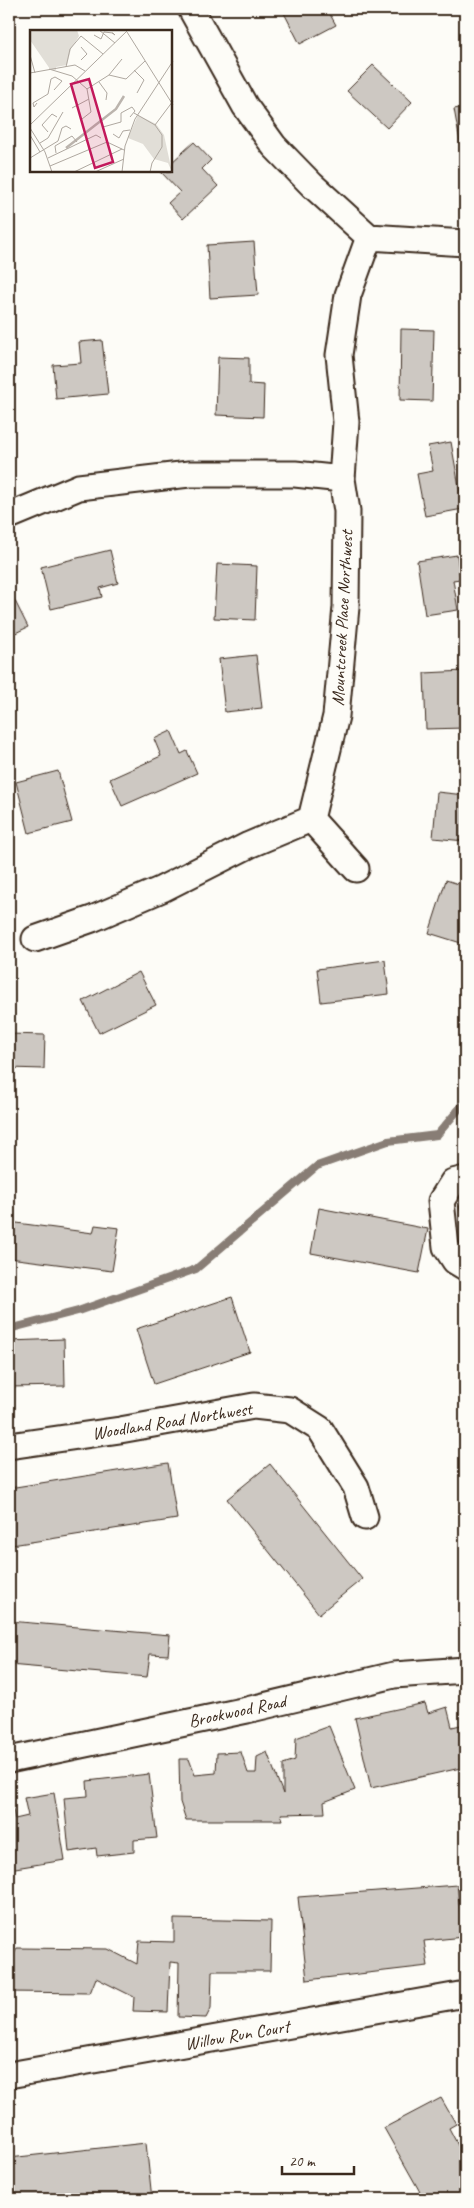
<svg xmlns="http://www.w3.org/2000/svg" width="474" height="2208" font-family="Caveat,sans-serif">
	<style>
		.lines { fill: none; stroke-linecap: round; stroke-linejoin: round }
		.stream { stroke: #887d74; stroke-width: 8 }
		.building { fill: #cdc8c2; stroke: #3b2a1e }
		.minor-casing { stroke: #3b2a1e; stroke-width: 29 }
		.minor { stroke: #fdfcf7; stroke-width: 25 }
		.labels { text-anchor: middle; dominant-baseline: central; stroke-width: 5; stroke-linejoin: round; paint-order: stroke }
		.street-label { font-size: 18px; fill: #3b2a1e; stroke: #fdfcf7 }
		.inset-river { fill: none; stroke: #bbb4ad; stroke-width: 2.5 }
		.inset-road { fill: none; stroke: #afa8a0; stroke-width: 1 }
		.view { fill: #c2185b; fill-opacity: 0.15; stroke: #c2185b; stroke-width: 2.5 }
		.inset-edge { fill: none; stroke: #3b2a1e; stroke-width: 2.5 }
	</style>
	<rect width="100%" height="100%" fill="#fdfcf7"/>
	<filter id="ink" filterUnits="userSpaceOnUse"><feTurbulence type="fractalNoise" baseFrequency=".02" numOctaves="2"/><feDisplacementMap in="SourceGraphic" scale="10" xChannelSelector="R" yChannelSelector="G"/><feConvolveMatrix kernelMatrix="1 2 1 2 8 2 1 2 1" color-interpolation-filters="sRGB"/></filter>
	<g filter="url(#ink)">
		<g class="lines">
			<!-- stream -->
			<path class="stream" d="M 9,1329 L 78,1311 L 196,1269 L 317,1166 L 388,1141 L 437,1135 L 465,1102"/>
		</g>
		<!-- building -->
		<path class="building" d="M 282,9 L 327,9 L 336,25 L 300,44 Z
			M 373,65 L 412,102 L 387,128 L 347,91 Z
			M 465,107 L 465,153 L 462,153 L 454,109 Z
			M 194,142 L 211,160 L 202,169 L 218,186 L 183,219 L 168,203 L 180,192 L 161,172 L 171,171 L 171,163 Z
			M 254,242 L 258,295 L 210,298 L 207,245 Z
			M 401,329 L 434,330 L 432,401 L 400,400 Z
			M 102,340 L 108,394 L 56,399 L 53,365 L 81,363 L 79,342 Z
			M 218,357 L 249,358 L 249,384 L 264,385 L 263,417 L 216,415 Z
			M 451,442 L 463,509 L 425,516 L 417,474 L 433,471 L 428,446 Z
			M 110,550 L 118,583 L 100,588 L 102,597 L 51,609 L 41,567 Z
			M 457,555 L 460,579 L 453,580 L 458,610 L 425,615 L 417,561 Z
			M 217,564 L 257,566 L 255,620 L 214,618 Z
			M 10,591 L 28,627 L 9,636 L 9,592 Z
			M 256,655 L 262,708 L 225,712 L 219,659 Z
			M 465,671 L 465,728 L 426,729 L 424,673 Z
			M 171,731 L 181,754 L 187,751 L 197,773 L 122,806 L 110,779 L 161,756 L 154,739 Z
			M 58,771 L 72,822 L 29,833 L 16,782 Z
			M 437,792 L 465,795 L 465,841 L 433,838 Z
			M 446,880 L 465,886 L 465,931 L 461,943 L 429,933 Z
			M 385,960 L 389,994 L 321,1002 L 317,969 Z
			M 139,972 L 156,1005 L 99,1033 L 83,1001 Z
			M 9,1034 L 45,1035 L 44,1069 L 9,1068 Z
			M 465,1205 L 465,1229 L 459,1206 Z
			M 319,1208 L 428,1229 L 419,1273 L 311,1253 Z
			M 9,1222 L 93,1233 L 95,1225 L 119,1228 L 112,1271 L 9,1258 Z
			M 232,1297 L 250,1352 L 154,1384 L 136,1329 Z
			M 64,1339 L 65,1386 L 9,1387 L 9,1341 Z
			M 168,1463 L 177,1519 L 12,1545 L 9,1528 L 9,1488 Z
			M 270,1464 L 362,1579 L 319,1614 L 227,1499 Z
			M 9,1621 L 170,1635 L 168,1655 L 150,1654 L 147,1677 L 9,1665 Z
			M 425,1703 L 428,1713 L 447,1707 L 452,1727 L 465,1724 L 465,1767 L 371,1788 L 355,1718 Z
			M 329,1726 L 355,1790 L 324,1802 L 325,1813 L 281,1814 L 283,1820 L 186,1820 L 180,1802 L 179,1759 L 189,1759 L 195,1775 L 216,1773 L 217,1753 L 241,1752 L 248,1773 L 256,1773 L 257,1757 L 267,1752 L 283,1794 L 283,1764 L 295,1760 L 296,1738 Z
			M 149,1774 L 157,1838 L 134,1840 L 134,1852 L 97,1856 L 96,1848 L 69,1852 L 64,1798 L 88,1796 L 87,1781 Z
			M 54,1793 L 65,1860 L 9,1869 L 9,1800 L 11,1800 L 15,1819 L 28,1816 L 24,1798 Z
			M 457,1885 L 463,1937 L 424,1941 L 428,1966 L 307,1980 L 298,1897 Z
			M 174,1919 L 271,1921 L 270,1971 L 212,1971 L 211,2008 L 206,2018 L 178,2017 L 179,1963 L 170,1962 L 168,2012 L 133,2011 L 134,1997 L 96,1978 L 90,1993 L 9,1992 L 9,1965 L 17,1948 L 108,1949 L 137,1964 L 139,1941 L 174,1942 Z
			M 441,2098 L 456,2124 L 449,2128 L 465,2159 L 465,2199 L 424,2199 L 384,2128 Z
			M 146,2143 L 152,2199 L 9,2199 L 9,2158 Z"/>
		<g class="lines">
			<!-- minor casing -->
			<g class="minor-casing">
				<path id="minor" d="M 191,9 L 245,106 L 274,146 L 312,185 L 369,237 L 465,243
					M 9,516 L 79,487 L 189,474 L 295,474 L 342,479
					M 311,819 L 356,869
					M 35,939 L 92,919 L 162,889 L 249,845 L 311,819 L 336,716 L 346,607 L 347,511 L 342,479 L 346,422 L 339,355 L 348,295 L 369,237
					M 465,1179 L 453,1182 L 441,1201 L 446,1247 L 455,1261 L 465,1267
					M 9,1446 L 120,1430 L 254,1406 L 290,1410 L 320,1429 L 356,1487 L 365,1517
					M 9,1760 L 247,1710 L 394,1675 L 465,1670
					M 9,2075 L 465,1994"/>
			</g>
			<!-- minor -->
			<use href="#minor" class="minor"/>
		</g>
	</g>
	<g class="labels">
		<!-- street labels -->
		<g class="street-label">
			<text transform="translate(342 618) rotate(-87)">Mountcreek Place Northwest</text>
			<text transform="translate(172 1421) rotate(-9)">Woodland Road Northwest</text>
			<text transform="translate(237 1711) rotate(-12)">Brookwood Road</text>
			<text transform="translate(237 2035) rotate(-10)">Willow Run Court</text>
		</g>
	</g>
	<!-- overview -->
	<g transform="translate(30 30)">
		<rect width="142" height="142" fill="#fdfcf7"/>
		<path d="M 0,0 L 47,0 L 49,6 L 41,19 L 37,35 L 26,37 L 26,40 L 20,39 L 0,10 ZM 108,85 L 126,94 L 134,105 L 142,142 L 138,133 L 124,129 L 113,114 L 98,108 Z" fill="#e1ded7"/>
		<path class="inset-river" d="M 36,118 L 86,79 L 94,66"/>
		<path class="inset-road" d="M 69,0 L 85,13M 97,2 L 143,75M 64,5 L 71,9 L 74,2 L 83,3 L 85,5 L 82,3M 51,17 L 57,24 L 51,30M 0,25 L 5,43M 36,37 L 40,19 L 51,6 L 73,24M 19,39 L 42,46 L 57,59 L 79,45 L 96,49 L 115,31M 104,40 L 114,50 L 107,63M 0,43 L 45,35 L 55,41M 79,45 L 92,29M 69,52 L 77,63 L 76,70M 7,73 L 4,77 L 3,73 L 18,64 L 21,49 L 25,47 L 32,51 L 24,60M 42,78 L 59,69M 104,83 L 125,95 L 132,105 L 132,117 L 122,133 L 120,142M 52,89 L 61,82 L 57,59M 0,95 L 98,0M 125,95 L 143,71M 73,97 L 91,92 L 91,83 L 102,77 L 105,81 L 100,87M 0,98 L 15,122 L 22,142M 18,102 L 12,95 L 22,84 L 27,87M 83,104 L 89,108 L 93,101 L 100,100M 0,105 L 10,122M 10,113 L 18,108 L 33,82M 26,123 L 25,116 L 42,106 L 47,112M 0,128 L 28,111 L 32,98 L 36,96 L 41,99M 18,128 L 66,105 L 71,108M 20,136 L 77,112 L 94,120M 44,142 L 92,119M 65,142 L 94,129M 92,142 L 95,116 L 105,89 L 143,31"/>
		<path class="view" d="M 59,49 L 83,132 L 65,138 L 41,54 Z"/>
		<rect width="142" height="142" class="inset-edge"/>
	</g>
	<!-- margin -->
	<rect width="474" height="2208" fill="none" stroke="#fdfcf7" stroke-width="30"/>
	<rect x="15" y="15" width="444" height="2178" fill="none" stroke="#3b2a1e" stroke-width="2" filter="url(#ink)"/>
	<!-- scale -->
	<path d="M282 2166v8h72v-8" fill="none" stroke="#3b2a1e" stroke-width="2.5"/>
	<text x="289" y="2166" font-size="15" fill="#3b2a1e" stroke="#fdfcf7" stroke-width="4" paint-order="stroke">20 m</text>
</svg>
